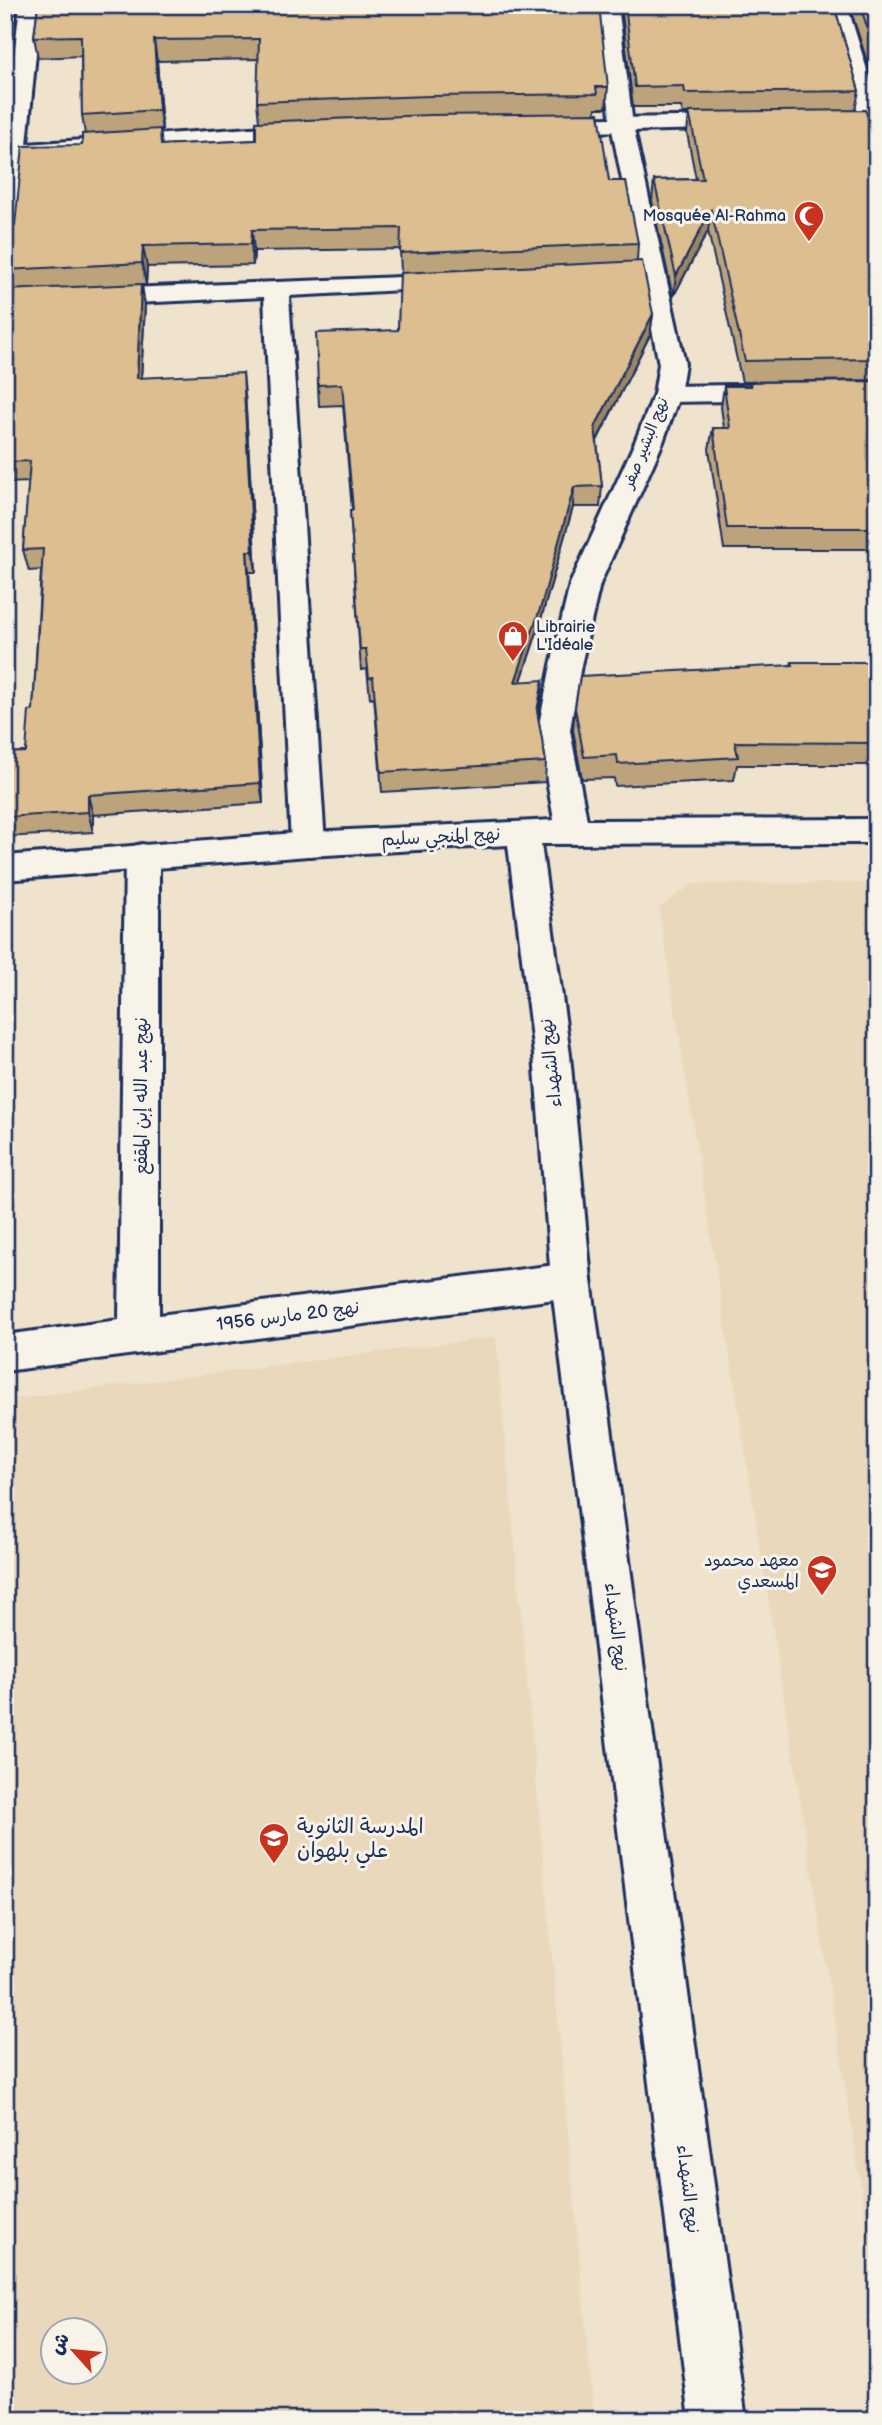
<svg xmlns="http://www.w3.org/2000/svg" width="882" height="2425" font-family="'Balsamiq Sans','Playpen Sans Arabic',sans-serif">
	<style>
		.built { fill: #e9d8bb; fill-rule: evenodd }
		.lines { fill: none; stroke-linecap: round; stroke-linejoin: round }
		.street-casing { stroke: #1b2f5e; stroke-width: 6 }
		.secondary-casing { stroke: #1b2f5e; stroke-width: 6 }
		.street { fill: #f7f3e8; fill-rule: evenodd }
		.secondary { fill: #f7f3e8; fill-rule: evenodd }
		.wall { fill: #bda37c; stroke: #1b2f5e; stroke-width: 2; fill-rule: evenodd }
		.shaded-wall { fill: #9a8565; stroke: #1b2f5e; stroke-width: 2 }
		.building { fill: #dcbe90; stroke: #1b2f5e; stroke-width: 2 }
		.labels { text-anchor: middle; dominant-baseline: central; stroke-width: 6; stroke-linejoin: round; paint-order: stroke }
		.far-poi-label { font-size: 16px; fill: #1b2f5e; stroke: #f7f3e8; text-anchor: end }
		.far-street-label { font-size: 16px; fill: #1b2f5e; stroke: #f7f3e8 }
		.street-label { font-size: 18px; fill: #1b2f5e; stroke: #f7f3e8 }
		.poi-label { font-size: 18px; fill: #1b2f5e; stroke: #f7f3e8; text-anchor: end }
		.near-poi-label { font-size: 21px; fill: #1b2f5e; stroke: #f7f3e8; text-anchor: start }
	</style>
	<rect width="100%" height="100%" fill="#efe3ce"/>
	<filter id="ink" filterUnits="userSpaceOnUse"><feTurbulence type="fractalNoise" baseFrequency=".0143" numOctaves="2"/><feDisplacementMap in="SourceGraphic" scale="14" xChannelSelector="R" yChannelSelector="G"/><feConvolveMatrix kernelMatrix="1 2 1 2 8 2 1 2 1" color-interpolation-filters="sRGB"/></filter>
	<g filter="url(#ink)">
		<!-- built -->
		<path class="built" d="M 877,883 L 877,2287 L 659,908 L 692,884 Z
			M 496,1337 L 594,2420 L 5,2420 L 5,1400 ZM 52,2330 L 94,2330 L 94,2372 L 52,2372 Z"/>
		<g class="lines">
			<!-- street casing -->
			<g class="street-casing">
				<path id="street" d="M 20,5 L 40,5 L 40,10 L 88,9 L 95,11 L 98,15 L 95,19 L 88,21 L 39,23 L 27,144 L 307,124 L 315,126 L 318,131 L 315,136 L 307,138 L 26,157 L 17,246 L 14,251 L 5,253 L 5,134 Z
					M 827,5 L 847,5 L 877,102 L 877,147 L 869,145 L 866,140 Z
					M 741,116 L 749,118 L 752,123 L 749,128 L 549,133 L 541,131 L 538,126 L 541,121 L 549,119 Z
					M 451,275 L 460,277 L 463,282 L 460,287 L 289,296 L 325,844 L 320,853 L 308,856 L 296,853 L 291,844 L 264,297 L 5,309 L 5,293 Z
					M 877,383 L 877,399 L 667,402 L 658,400 L 654,394 L 658,388 L 667,386 Z
					M 142,844 L 154,847 L 159,856 L 159,1315 L 571,1263 L 585,1268 L 591,1280 L 585,1292 L 571,1297 L 5,1371 L 5,1335 L 119,1320 L 125,856 L 130,847 Z"/>
			</g>
			<!-- secondary casing -->
			<g class="secondary-casing">
				<path id="secondary" d="M 598,5 L 618,5 L 633,125 L 685,364 L 680,394 L 663,442 L 600,584 L 581,665 L 570,730 L 587,820 L 877,819 L 877,843 L 541,844 L 570,1055 L 591,1280 L 746,2420 L 690,2420 L 551,1280 L 534,1055 L 508,845 L 308,856 L 5,880 L 5,856 L 308,832 L 554,820 L 538,730 L 551,665 L 570,584 L 635,442 L 654,394 L 659,364 L 611,125 Z"/>
			</g>
			<!-- street -->
			<use href="#street" class="street"/>
			<!-- secondary -->
			<use href="#secondary" class="secondary"/>
		</g>
		<!-- wall -->
		<path class="wall" d="M 5,5 L 11,59 L 5,59 Z
			M 38,5 L 608,87 L 606,108 L 596,108 L 595,113 L 609,181 L 638,243 L 637,261 L 653,314 L 650,335 L 597,441 L 602,486 L 600,507 L 573,507 L 539,626 L 521,681 L 541,700 L 538,717 L 546,762 L 545,782 L 382,792 L 374,697 L 370,698 L 367,669 L 361,670 L 350,510 L 352,510 L 343,405 L 319,406 L 318,385 L 398,330 L 401,273 L 400,249 L 254,251 L 253,265 L 147,267 L 146,285 L 142,285 L 145,305 L 141,378 L 245,394 L 256,572 L 249,572 L 263,803 L 93,815 L 93,832 L 5,837 L 5,753 L 26,752 L 33,710 L 41,570 L 29,571 L 23,550 L 29,482 L 5,483 L 5,233 L 10,233 L 82,145 L 85,134 L 82,115 L 81,56 L 38,58 L 34,37 ZM 259,59 L 257,102 L 259,122 L 256,140 L 162,145 L 160,130 L 162,130 L 157,61 Z
			M 621,5 L 834,5 L 859,91 L 855,110 L 871,125 L 877,127 L 877,380 L 742,382 L 708,231 L 673,297 L 652,201 L 654,180 L 696,179 L 687,133 L 689,113 L 683,113 L 681,107 L 633,107 Z
			M 849,5 L 877,5 L 877,92 Z
			M 877,381 L 877,549 L 724,549 L 709,449 L 713,428 L 724,428 L 721,407 L 724,386 L 750,386 L 750,382 Z
			M 792,662 L 877,662 L 877,765 L 737,765 L 734,780 L 615,786 L 614,778 L 582,779 L 573,730 L 575,708 L 791,665 Z"/>
		<!-- shaded-wall -->
		<path class="shaded-wall" d="M 11,5 L 17,5 L 11,59 L 7,38 Z
			M 154,40 L 157,61 L 162,130 L 159,110 Z
			M 711,210 L 708,231 L 673,297 L 676,276 Z
			M 252,230 L 254,251 L 253,265 L 251,244 Z
			M 143,246 L 147,267 L 146,285 L 142,263 Z
			M 141,284 L 145,305 L 140,400 L 137,378 Z
			M 653,314 L 650,335 L 593,448 L 595,427 Z
			M 243,373 L 245,394 L 256,572 L 253,551 Z
			M 574,487 L 573,507 L 539,626 L 514,702 L 515,682 Z
			M 247,551 L 249,572 L 263,803 L 260,783 Z
			M 543,680 L 541,700 L 535,730 L 537,711 Z
			M 88,795 L 93,815 L 93,832 L 88,812 Z"/>
		<!-- building -->
		<path class="building" d="M 5,5 L 11,5 L 7,38 L 5,38 Z
			M 38,5 L 599,5 L 608,87 L 596,87 L 597,94 L 430,96 L 257,102 L 259,39 L 154,40 L 159,110 L 82,115 L 81,36 L 34,37 Z
			M 625,5 L 834,5 L 859,91 L 685,93 L 684,86 L 635,87 Z
			M 860,5 L 877,5 L 877,58 Z
			M 865,110 L 871,125 L 877,127 L 877,359 L 745,361 L 711,210 L 676,276 L 654,180 L 703,179 L 689,112 Z
			M 599,113 L 609,181 L 626,181 L 638,243 L 400,253 L 401,228 L 252,230 L 251,244 L 143,246 L 142,263 L 5,270 L 5,233 L 10,233 L 15,225 L 23,146 L 82,145 L 82,134 L 160,129 L 161,145 L 256,140 L 256,122 L 430,115 Z
			M 642,261 L 653,314 L 595,427 L 602,486 L 574,487 L 541,606 L 515,682 L 543,680 L 537,711 L 546,762 L 381,772 L 373,677 L 369,678 L 366,649 L 360,649 L 350,510 L 353,510 L 342,384 L 318,385 L 316,333 L 398,330 L 400,273 Z
			M 141,284 L 137,378 L 243,373 L 253,551 L 247,551 L 260,783 L 88,795 L 88,812 L 5,817 L 5,753 L 26,752 L 29,711 L 33,710 L 43,549 L 23,550 L 30,461 L 5,462 L 5,290 Z
			M 877,381 L 877,528 L 727,528 L 713,428 L 730,428 L 724,386 L 751,386 L 750,382 Z
			M 792,662 L 877,662 L 877,743 L 735,742 L 738,757 L 618,764 L 617,755 L 584,757 L 575,708 L 580,676 L 793,665 Z"/>
	</g>
	<!-- icons -->
	<defs>
		<g id="mosque-pin" transform="scale(1.575)"><path d="M0 17L-7.5 6A9.5 9.5 0 1 1 7.5 6Z" fill="#c8321e" stroke="#f7f3e8"/><path d="M3.5-4.9A6 6 0 1 0 3.5 4.9A5 5 0 1 1 3.5-4.9Z" fill="#fff"/></g>
		<g id="shop-pin" transform="scale(1.575)"><path d="M0 17L-7.5 6A9.5 9.5 0 1 1 7.5 6Z" fill="#c8321e" stroke="#f7f3e8"/><path d="M-5-2.5h2.3a2.7 3.5 0 0 1 5.4 0H5L5.5 6h-11ZM-1.5-2.5h3a1.5 2.3 0 0 0-3 0Z" fill="#fff"/></g>
		<g id="school-pin" transform="scale(1.575)"><path d="M0 17L-7.5 6A9.5 9.5 0 1 1 7.5 6Z" fill="#c8321e" stroke="#f7f3e8"/><path d="M0-5L7-2L0 1L-7-2ZM-4 1L0 2.5L4 1V4Q0 6-4 4Z" fill="#fff"/></g>
	</defs>
	<g fill-rule="evenodd">
		<use href="#mosque-pin" x="809" y="216"/>
		<use href="#shop-pin" x="513" y="636"/>
		<use href="#school-pin" x="822" y="1570"/>
		<use href="#school-pin" x="274" y="1838"/>
	</g>
	<g class="labels">
		<!-- far-poi labels -->
		<g class="far-poi-label">
			<text x="786" y="216">Mosquée Al-Rahma</text>
			<text x="536" y="627" text-anchor="start">Librairie<tspan x="536" dy="18">L'Idéale</tspan></text>
		</g>
		<!-- far-street labels -->
		<g class="far-street-label">
			<text transform="translate(646 443) rotate(-68)">نهج البشير صفر</text>
		</g>
		<!-- street labels -->
		<g class="street-label">
			<text transform="translate(441 837) rotate(-3)">نهج المنجي سليم</text>
			<text transform="translate(551 1063) rotate(-96)">نهج الشهداء</text>
			<text transform="translate(141 1096) rotate(-90)">نهج عبد الله إبن المقفع</text>
			<text transform="translate(288 1316) rotate(-7)">نهج 20 مارس 1956</text>
			<text transform="translate(616 1627) rotate(83)">نهج الشهداء</text>
			<text transform="translate(688 2189) rotate(83)">نهج الشهداء</text>
		</g>
		<!-- poi labels -->
		<g class="poi-label">
			<text x="799" y="1560">معهد محمود<tspan x="799" dy="21">المسعدي</tspan></text>
		</g>
		<!-- near-poi labels -->
		<g class="near-poi-label">
			<text x="297" y="1826">المدرسة الثانوية<tspan x="297" dy="24">علي بلهوان</tspan></text>
		</g>
	</g>
	<!-- margin -->
	<rect width="882" height="2425" fill="none" stroke="#f7f3e8" stroke-width="28"/>
	<rect x="14" y="14" width="854" height="2397" fill="none" stroke="#1b2f5e" stroke-width="2.5" filter="url(#ink)"/>
	<!-- north arrow -->
	<g transform="translate(74 2351) rotate(297)"><circle r="33" fill="#f7f3e8" stroke="#9fa5b1" stroke-width="2"/>
	<path d="M0-5L12 26L0 18L-12 26Z" fill="#c8321e"/>
	<text y="-10" font-size="19" font-weight="bold" text-anchor="middle" fill="#1b2f5e">ش</text>
	</g>
</svg>
